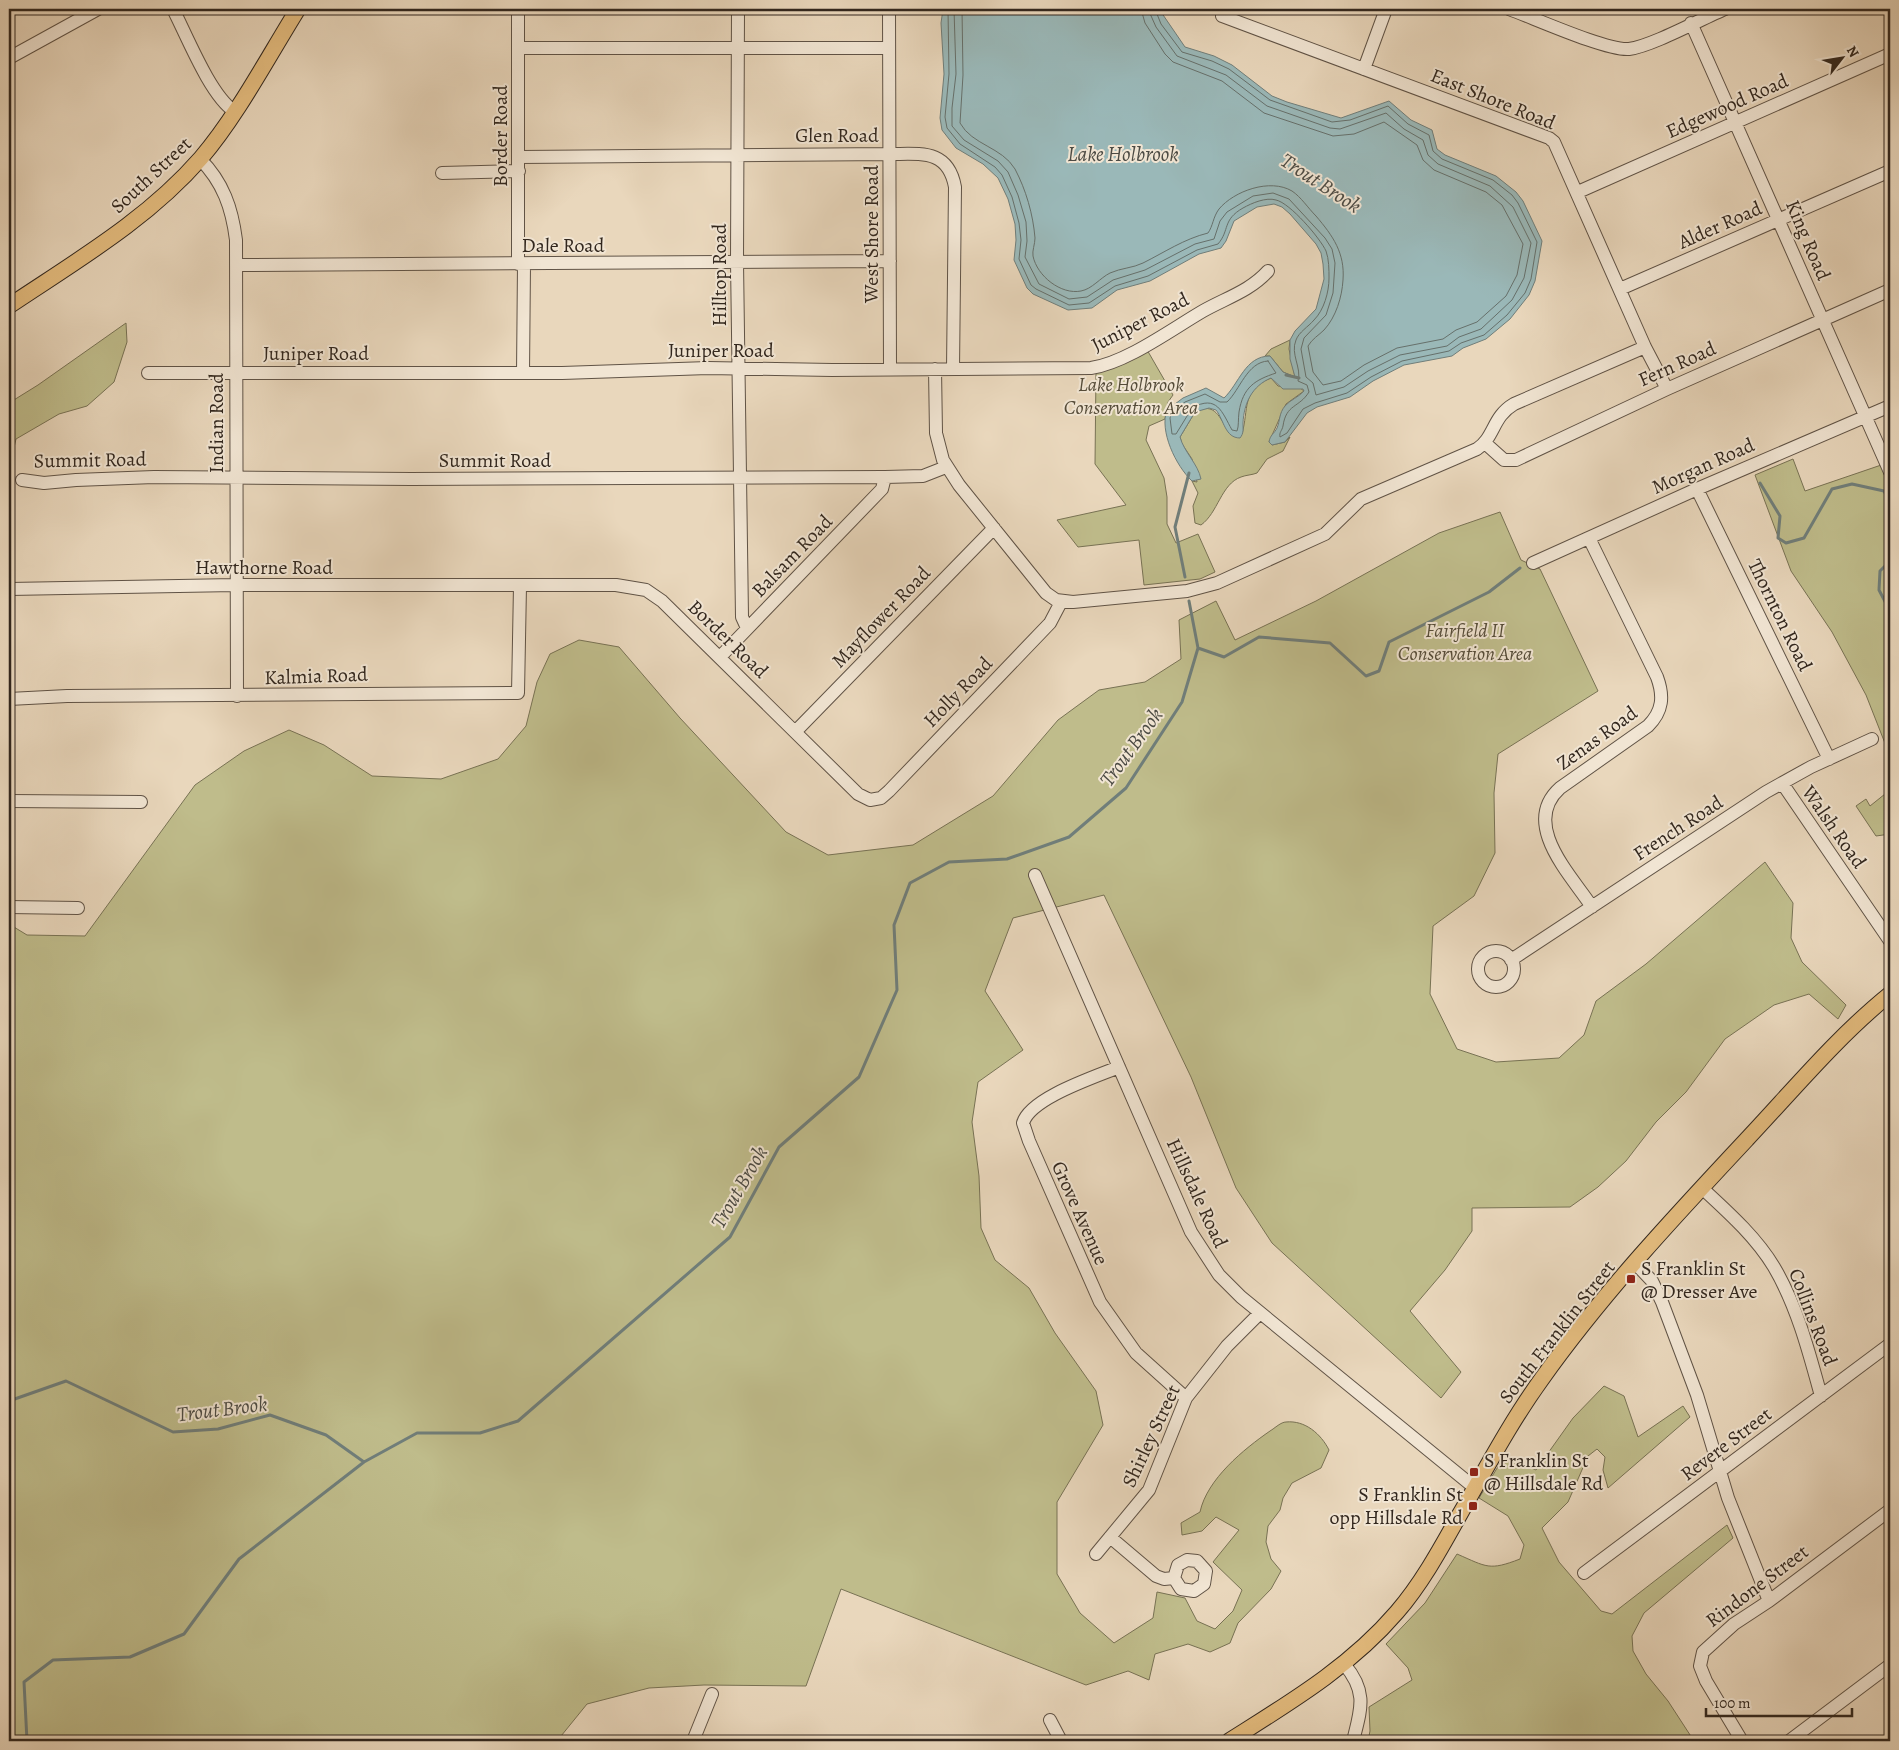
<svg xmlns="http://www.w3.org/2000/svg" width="1899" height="1750" font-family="Alegreya,serif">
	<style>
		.green { fill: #bfbc8b; stroke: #787254 }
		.water { fill: #9ab8b8; stroke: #707e7a }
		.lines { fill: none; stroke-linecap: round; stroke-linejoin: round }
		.shore { stroke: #66706b; stroke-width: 1 }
		.stream { stroke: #707e7a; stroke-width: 3 }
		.minor-casing { stroke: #605346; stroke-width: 14 }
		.major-casing { stroke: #32271e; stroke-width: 17 }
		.minor { stroke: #f1e5d3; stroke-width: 12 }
		.major { stroke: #e4bc7e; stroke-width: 15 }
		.poi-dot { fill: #8f2418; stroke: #f1e5d3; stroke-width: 2 }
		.labels { text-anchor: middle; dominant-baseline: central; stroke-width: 4; stroke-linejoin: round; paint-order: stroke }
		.street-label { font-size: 20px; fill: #32271e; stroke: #f1e5d3 }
		.park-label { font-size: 20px; font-style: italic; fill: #554c39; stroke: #f1e5d3 }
		.poi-label { font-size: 20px; fill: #32271e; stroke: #f1e5d3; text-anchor: start }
		.water-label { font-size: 21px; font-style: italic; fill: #4c4b44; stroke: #f1e5d3 }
	</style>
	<rect width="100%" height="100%" fill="#e9d7bc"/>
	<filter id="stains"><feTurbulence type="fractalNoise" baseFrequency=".004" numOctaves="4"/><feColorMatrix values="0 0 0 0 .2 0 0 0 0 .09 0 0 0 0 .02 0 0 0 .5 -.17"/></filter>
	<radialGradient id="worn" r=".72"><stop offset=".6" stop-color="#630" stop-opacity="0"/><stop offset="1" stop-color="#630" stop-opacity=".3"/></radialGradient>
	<!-- green -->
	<path class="green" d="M 126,323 L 127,342 L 114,382 L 87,406 L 59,414 L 16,439 L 9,469 L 9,403 L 38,385 Z
		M 1290,340 L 1289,349 L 1295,377 L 1283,372 L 1270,356 L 1265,356 L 1271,349 Z
		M 1146,348 L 1173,395 L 1168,402 L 1165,419 L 1149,426 L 1146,440 L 1164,478 L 1167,497 L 1167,524 L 1176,543 L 1198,534 L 1215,572 L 1200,579 L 1144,585 L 1139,540 L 1078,547 L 1057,520 L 1126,505 L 1095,464 L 1096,371 Z
		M 1271,378 L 1278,386 L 1300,388 L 1304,391 L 1286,404 L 1269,442 L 1272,445 L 1285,442 L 1290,437 L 1283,451 L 1267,459 L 1257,473 C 1252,475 1246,475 1241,477 C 1221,484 1218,513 1201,525 L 1195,523 L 1193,506 L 1198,493 L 1192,481 L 1197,482 L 1192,459 L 1182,444 L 1180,437 L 1195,412 C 1215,401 1220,418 1229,433 L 1242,434 C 1249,409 1241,390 1271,378 Z
		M 1793,459 L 1805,491 L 1890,462 L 1890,756 L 1866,695 L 1832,632 L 1791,571 L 1755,475 Z
		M 1500,512 L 1521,560 L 1540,569 L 1598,691 L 1498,754 L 1494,793 L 1495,853 L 1474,896 L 1433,926 L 1430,994 L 1457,1049 L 1496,1062 L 1559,1058 L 1584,1035 L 1596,1001 L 1646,964 L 1765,862 L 1793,903 L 1791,938 L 1802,962 L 1846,1005 L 1838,1019 L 1809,994 L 1774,1005 L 1725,1039 L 1686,1092 L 1656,1122 L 1626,1161 L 1598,1187 L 1570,1207 L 1472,1208 L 1472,1231 L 1445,1270 L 1410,1311 L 1461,1372 L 1441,1398 L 1272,1243 L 1236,1188 L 1191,1077 L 1104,895 L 1013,918 L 985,991 L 1023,1050 L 978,1082 L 972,1122 L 979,1176 L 981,1228 L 995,1260 L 1029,1288 L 1055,1333 L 1096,1391 L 1103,1425 L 1057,1502 L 1057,1574 L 1080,1613 L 1114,1643 L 1153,1618 L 1157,1592 L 1185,1598 L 1197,1621 L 1215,1629 L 1233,1611 L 1242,1590 L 1213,1562 L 1239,1530 L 1216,1517 L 1202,1531 L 1182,1535 L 1181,1523 L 1200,1512 C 1207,1479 1244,1449 1270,1431 C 1275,1428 1281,1422 1286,1422 C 1305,1420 1321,1434 1329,1450 L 1321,1468 L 1292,1483 L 1283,1498 L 1280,1510 L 1268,1526 L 1266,1542 L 1271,1559 L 1281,1571 L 1271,1589 L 1238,1623 L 1230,1643 L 1210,1652 L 1188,1644 L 1155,1654 L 1149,1680 L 1128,1671 L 1086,1685 L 841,1589 L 806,1686 L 704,1685 L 649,1688 L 587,1704 L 557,1741 L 9,1741 L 9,924 L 27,935 L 85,936 L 195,785 L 244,751 L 289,730 L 324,745 L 372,776 L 441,779 L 498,759 L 526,726 L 537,682 L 550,654 L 579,640 L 619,647 L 680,718 L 786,832 L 828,855 L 913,845 L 993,796 L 1058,720 L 1099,690 L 1145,682 L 1181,659 L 1179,620 L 1216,601 L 1235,640 L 1316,601 L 1439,533 Z
		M 1890,790 L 1890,834 L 1876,836 L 1856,806 L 1866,799 L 1870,806 Z
		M 1604,1386 L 1624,1396 L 1638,1437 L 1683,1406 L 1690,1417 L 1608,1488 L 1603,1470 L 1605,1457 L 1597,1449 L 1588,1456 L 1568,1502 L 1542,1528 L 1559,1562 L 1601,1611 L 1612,1614 L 1727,1525 L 1733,1538 L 1644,1613 L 1632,1636 L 1633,1651 L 1646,1674 L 1668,1701 L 1694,1741 L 1368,1741 L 1370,1731 L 1369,1707 L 1412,1680 L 1408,1668 L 1386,1644 L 1425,1603 L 1457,1554 C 1487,1567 1489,1571 1520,1559 L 1524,1545 L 1508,1516 L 1479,1498 L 1505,1455 L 1536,1470 L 1573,1418 Z"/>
	<!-- water -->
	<path class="water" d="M 943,9 L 1159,9 L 1185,47 L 1214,56 L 1232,65 L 1272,96 L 1287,102 L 1341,118 L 1389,101 L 1411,120 L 1432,130 L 1437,149 L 1445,155 L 1496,176 L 1516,192 L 1523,201 L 1542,241 L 1535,281 L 1529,295 L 1510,319 L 1486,339 L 1463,348 L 1452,356 L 1404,365 L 1373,381 L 1350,397 L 1317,407 L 1307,413 L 1285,442 L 1272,445 L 1269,442 C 1270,435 1274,434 1277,428 C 1280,421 1279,413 1285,406 C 1290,400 1299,397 1304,391 L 1303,389 L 1283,389 L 1271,378 C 1252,386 1244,403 1243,423 C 1243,429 1244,433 1240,438 C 1225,438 1224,420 1216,410 L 1209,408 L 1195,412 L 1180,437 C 1184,452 1198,464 1201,479 L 1192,481 C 1176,466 1159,431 1167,410 L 1183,398 L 1206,388 L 1224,398 C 1239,384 1245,356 1270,356 L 1283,372 L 1295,377 L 1290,359 L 1290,340 L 1295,331 L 1316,309 L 1324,279 L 1323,264 L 1321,253 L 1316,244 L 1290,214 L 1282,207 L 1274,204 L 1257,207 L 1234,221 L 1226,241 L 1221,248 L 1199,254 L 1150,281 L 1117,290 L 1092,308 L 1068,310 L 1033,294 L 1027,288 L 1014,260 L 1016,240 L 1015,224 L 1008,199 L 998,178 L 983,164 L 956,148 L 942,130 L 940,118 L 944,74 L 941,23 Z"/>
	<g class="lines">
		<!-- shore -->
		<path class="shore" d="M 948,9 L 949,74 L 945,117 L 947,128 L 960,144 L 995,167 L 1002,175 L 1012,197 L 1019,223 L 1021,240 L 1019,259 L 1031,285 L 1036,289 L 1069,305 L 1089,303 L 1115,286 L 1148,276 L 1197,250 L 1218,244 C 1230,230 1222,220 1243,208 C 1252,203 1266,197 1276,200 C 1290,203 1320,238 1326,251 C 1329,259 1329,270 1329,278 C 1329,292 1324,310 1314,320 C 1308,327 1299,332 1296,340 C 1290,354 1302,368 1298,381 L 1307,385 L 1309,392 C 1299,408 1286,404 1283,426 C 1282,431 1279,432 1280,437 L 1287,433 L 1303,409 L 1315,403 L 1347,393 L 1371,377 L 1402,361 L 1449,351 L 1461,343 L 1484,335 L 1507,315 L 1525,293 L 1531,279 L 1537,242 L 1518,203 L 1512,195 L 1493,180 L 1442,159 L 1433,151 L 1429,135 L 1408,124 L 1388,106 L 1350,120 L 1332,122 L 1270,100 L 1229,69 L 1212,61 L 1182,52 L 1161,24 L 1155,9
			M 954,9 L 956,74 L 952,108 L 952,126 L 964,140 L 998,161 L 1008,172 L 1018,195 L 1026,222 L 1027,241 L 1025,257 L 1039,284 L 1069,299 L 1087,297 L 1113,280 L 1145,270 L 1195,244 L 1214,239 L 1220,221 L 1227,212 L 1253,196 L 1273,193 L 1289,199 L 1325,238 L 1332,249 L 1335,263 L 1333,293 L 1326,315 L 1304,338 L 1301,349 L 1306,377 L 1313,383 L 1316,395 L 1344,387 L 1368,371 L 1400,355 L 1447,346 L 1459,337 L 1481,329 L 1512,300 L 1524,278 L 1531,243 L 1513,207 L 1490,186 L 1438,164 L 1428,155 L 1423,140 L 1404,129 L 1386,113 L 1340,129 L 1330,128 L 1267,106 L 1226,75 L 1177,56 L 1156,27 L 1148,9
			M 962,9 L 963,75 L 960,123 C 972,145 1002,147 1015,169 C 1026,190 1033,214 1035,238 C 1035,244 1032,251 1033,256 C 1037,276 1061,295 1081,291 C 1092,289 1100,278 1110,273 C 1121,268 1133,268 1143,263 C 1165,252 1184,239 1208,233 C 1213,226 1213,217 1219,209 C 1234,191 1270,178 1292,191 C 1301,197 1308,208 1316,216 C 1333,236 1345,253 1343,280 C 1342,297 1336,317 1324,330 C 1319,335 1312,339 1308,346 L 1313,372 L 1323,385 L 1341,381 L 1364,365 L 1397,348 L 1443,339 L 1456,330 L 1477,322 L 1506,296 L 1517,275 L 1523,244 L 1502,205 L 1486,192 L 1434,170 L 1423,160 L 1417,145 L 1384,122 L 1354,134 L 1333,136 L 1264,113 L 1222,81 L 1173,62 L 1165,54 L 1145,23 L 1141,9
			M 1268,361 L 1276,373 C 1255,380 1243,387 1239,412 C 1238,419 1239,426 1237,431 L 1232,430 C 1222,412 1217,394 1192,408 L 1176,434 L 1172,434 L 1170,418 L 1172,412 L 1185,402 L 1205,394 L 1220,402 L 1227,402 C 1240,390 1247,362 1268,361 Z"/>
		<!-- stream -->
		<path class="stream" d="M 1286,375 L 1299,378
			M 1760,483 L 1780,516 L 1778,538 L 1786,543 L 1804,538 L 1832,489 L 1852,484 L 1884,491 L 1890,502
			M 1890,561 L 1880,571 L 1879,590 L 1890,611
			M 1185,577 L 1175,527 L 1189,473
			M 1198,648 L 1224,657 L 1259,637 L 1330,643 L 1366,676 L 1379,671 L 1389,642 L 1489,592 L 1520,568
			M 9,1401 L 66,1381 L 173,1432 L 218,1429 L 270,1415 L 326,1435 L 364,1462 L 417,1433 L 480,1433 L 518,1421 L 730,1237 L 779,1147 L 859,1077 L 897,990 L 894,925 L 910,883 L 949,862 L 1007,859 L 1069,837 L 1126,788 L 1182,702 L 1198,648 L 1189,601
			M 27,1741 L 24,1682 L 53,1660 L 130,1657 L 184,1634 L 239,1559 L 364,1462"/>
		<!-- minor casing -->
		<g class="minor-casing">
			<path id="minor" d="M 173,9 C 187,36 210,95 234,111
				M 738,9 L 737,262 L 742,617 L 747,628
				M 889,9 L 890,368
				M 1225,9 L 1222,16 L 1549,138 L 1554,142 L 1645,347 L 1667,389
				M 1509,9 C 1534,18 1607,51 1629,49 C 1652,46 1701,19 1725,9
				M 1691,23 L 1890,472
				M 519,48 L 889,48
				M 9,58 L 98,9
				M 1364,69 L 1386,9
				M 520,157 L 890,154 C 921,154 948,149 955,187 L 953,369
				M 200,159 C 223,182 232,208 236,240 L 237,696
				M 442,173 L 519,171
				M 1578,192 L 1890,54
				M 518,264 L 518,9
				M 236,265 L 890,261
				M 1620,289 L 1890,171
				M 935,369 L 936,433 L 943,460 L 959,485 L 1046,593 L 1056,600 L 1073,602 L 1187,591 L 1217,583 L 1325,534 L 1361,499 L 1477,449 C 1495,437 1492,417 1514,404 L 1645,347
				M 148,373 L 562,373 L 708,368 L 832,370 L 1091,368 C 1126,363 1172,329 1203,311 C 1226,298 1250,291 1268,271
				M 523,373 L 524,264
				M 1485,443 L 1504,460 L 1516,460 L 1667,389 L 1890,290
				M 22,480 L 44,483 L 76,480 L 154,477 L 411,479 L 885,477 L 923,476 L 946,467
				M 1697,489 L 1829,759
				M 1589,538 L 1657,677 C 1664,696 1663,711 1648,726 L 1560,788 C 1520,824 1571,875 1592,907
				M 1533,563 L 1697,489 L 1890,406
				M 9,589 L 235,585 L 616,585 L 646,590 L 662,601 L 858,794 L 870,800 L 881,798 L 889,791 L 1050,623 L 1061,602
				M 720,657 L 882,489 L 885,477
				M 9,699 L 67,696 L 518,693 L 520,586
				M 796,731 L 994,528
				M 1782,783 L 1890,941
				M 9,801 L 141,802
				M 1035,875 L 1191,1232 L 1219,1275 L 1241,1297 L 1475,1488
				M 9,907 L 78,908
				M1478 969a18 18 0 1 1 36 0a18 18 0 1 1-36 0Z
				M 1511,960 L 1766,792 L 1811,767 L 1872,739
				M 1119,1067 C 1095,1077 1030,1098 1023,1123 L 1029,1141 L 1100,1302 L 1136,1353 L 1186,1398
				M 1702,1188 C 1728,1212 1756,1237 1774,1267 C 1797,1306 1809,1352 1821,1396
				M 1636,1264 L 1652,1281 L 1662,1302 L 1697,1395 L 1728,1498 L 1769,1601
				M 1110,1537 L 1156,1576 L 1164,1579 L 1174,1578 L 1178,1565 L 1187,1560 L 1197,1561 L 1206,1571 L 1204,1584 L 1194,1591 L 1181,1589 L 1174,1578
				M 1096,1554 L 1149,1490 L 1186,1398 L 1227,1346 L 1260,1313
				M 1584,1573 L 1890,1344
				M 1344,1664 C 1368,1692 1361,1709 1353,1741
				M 1050,1720 L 1061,1741
				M 693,1741 L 712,1694
				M 1742,1741 L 1706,1681 L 1700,1666 L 1703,1652 L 1734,1624 L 1769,1601 L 1890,1510
				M 1789,1741 L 1890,1665"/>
		</g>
		<!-- major casing -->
		<g class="major-casing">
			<path id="major" d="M 9,306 C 76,261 147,220 201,158 C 237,116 268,57 298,9
				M 1229,1741 C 1289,1703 1350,1667 1397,1612 C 1422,1583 1441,1548 1460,1514 C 1486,1469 1510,1423 1541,1380 C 1602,1294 1676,1215 1748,1138 C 1794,1089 1838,1036 1890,994"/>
		</g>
		<!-- minor -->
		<use href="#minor" class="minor"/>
		<!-- major -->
		<use href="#major" class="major"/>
	</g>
	<!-- markers -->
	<g class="poi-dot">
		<rect x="1626" y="1274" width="10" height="10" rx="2.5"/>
		<rect x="1469" y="1467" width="10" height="10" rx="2.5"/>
		<rect x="1468" y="1501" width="10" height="10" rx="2.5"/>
	</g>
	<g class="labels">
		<!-- street labels -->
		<g class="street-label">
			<text transform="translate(1493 99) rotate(22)">East Shore Road</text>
			<text transform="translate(1727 106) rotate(-24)">Edgewood Road</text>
			<text x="837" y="135">Glen Road</text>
			<text transform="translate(500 136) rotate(-90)">Border Road</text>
			<text transform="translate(151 175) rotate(-43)">South Street</text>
			<text transform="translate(1720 225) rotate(-24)">Alder Road</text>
			<text transform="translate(871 234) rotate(-90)">West Shore Road</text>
			<text transform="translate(1808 240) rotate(67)">King Road</text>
			<text x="563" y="245">Dale Road</text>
			<text transform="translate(719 275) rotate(-90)">Hilltop Road</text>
			<text transform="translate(1140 322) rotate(-27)">Juniper Road</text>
			<text x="721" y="350">Juniper Road</text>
			<text x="316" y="353">Juniper Road</text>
			<text transform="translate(1677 364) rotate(-24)">Fern Road</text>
			<text transform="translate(216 423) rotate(-90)">Indian Road</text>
			<text transform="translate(90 460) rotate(-1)">Summit Road</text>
			<text x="495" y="460">Summit Road</text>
			<text transform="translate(1703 466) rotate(-24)">Morgan Road</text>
			<text transform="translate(792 556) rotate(-46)">Balsam Road</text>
			<text x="264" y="567">Hawthorne Road</text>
			<text transform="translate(1780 615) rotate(64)">Thornton Road</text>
			<text transform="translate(881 617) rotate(-46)">Mayflower Road</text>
			<text transform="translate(728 639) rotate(44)">Border Road</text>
			<text transform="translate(316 676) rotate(-2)">Kalmia Road</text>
			<text transform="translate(958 692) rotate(-46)">Holly Road</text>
			<text transform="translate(1597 738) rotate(-36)">Zenas Road</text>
			<text transform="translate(1834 827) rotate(55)">Walsh Road</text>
			<text transform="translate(1678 828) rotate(-33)">French Road</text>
			<text transform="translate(1197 1193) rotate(65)">Hillsdale Road</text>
			<text transform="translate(1080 1213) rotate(66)">Grove Avenue</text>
			<text transform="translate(1813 1317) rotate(69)">Collins Road</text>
			<text transform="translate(1557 1332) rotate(-52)">South Franklin Street</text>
			<text transform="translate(1151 1436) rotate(-65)">Shirley Street</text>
			<text transform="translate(1726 1444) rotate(-37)">Revere Street</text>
			<text transform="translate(1757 1586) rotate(-37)">Rindone Street</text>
		</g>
		<!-- park labels -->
		<g class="park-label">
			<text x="1131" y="384">Lake Holbrook<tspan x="1131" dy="23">Conservation Area</tspan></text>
			<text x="1465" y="630">Fairfield II<tspan x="1465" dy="23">Conservation Area</tspan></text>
		</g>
		<!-- poi labels -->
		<g class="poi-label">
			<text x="1641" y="1268">S Franklin St<tspan x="1641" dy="23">@ Dresser Ave</tspan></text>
			<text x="1484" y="1460">S Franklin St<tspan x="1484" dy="23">@ Hillsdale Rd</tspan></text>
			<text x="1463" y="1494" text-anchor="end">S Franklin St<tspan x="1463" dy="23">opp Hillsdale Rd</tspan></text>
		</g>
		<!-- water labels -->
		<g class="water-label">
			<text x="1123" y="154">Lake Holbrook</text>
			<text transform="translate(1321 183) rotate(33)">Trout Brook</text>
			<text transform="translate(1131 747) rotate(-54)">Trout Brook</text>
			<text transform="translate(739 1187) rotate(-60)">Trout Brook</text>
			<text transform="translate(222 1409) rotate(-7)">Trout Brook</text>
		</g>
	</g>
	<!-- margin -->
	<rect width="1899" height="1750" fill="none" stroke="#e9d7bc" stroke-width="30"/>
	<rect x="10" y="10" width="1879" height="1730" fill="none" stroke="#32271e" stroke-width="2.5"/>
	<rect x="15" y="15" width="1869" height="1720" fill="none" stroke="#32271e"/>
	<!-- north arrow -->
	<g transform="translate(1842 58) rotate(59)" stroke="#f1e5d3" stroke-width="4" paint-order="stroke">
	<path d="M0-4L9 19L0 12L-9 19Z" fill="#32271e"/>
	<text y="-8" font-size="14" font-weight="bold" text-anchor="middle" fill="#32271e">N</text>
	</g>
	<!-- scale -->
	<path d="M1706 1708v8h146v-8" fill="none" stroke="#32271e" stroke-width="2.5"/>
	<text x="1714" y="1708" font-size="15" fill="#32271e" stroke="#f1e5d3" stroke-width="4" paint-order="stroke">100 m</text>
	<rect width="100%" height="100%" filter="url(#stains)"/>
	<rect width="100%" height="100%" fill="url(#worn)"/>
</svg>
